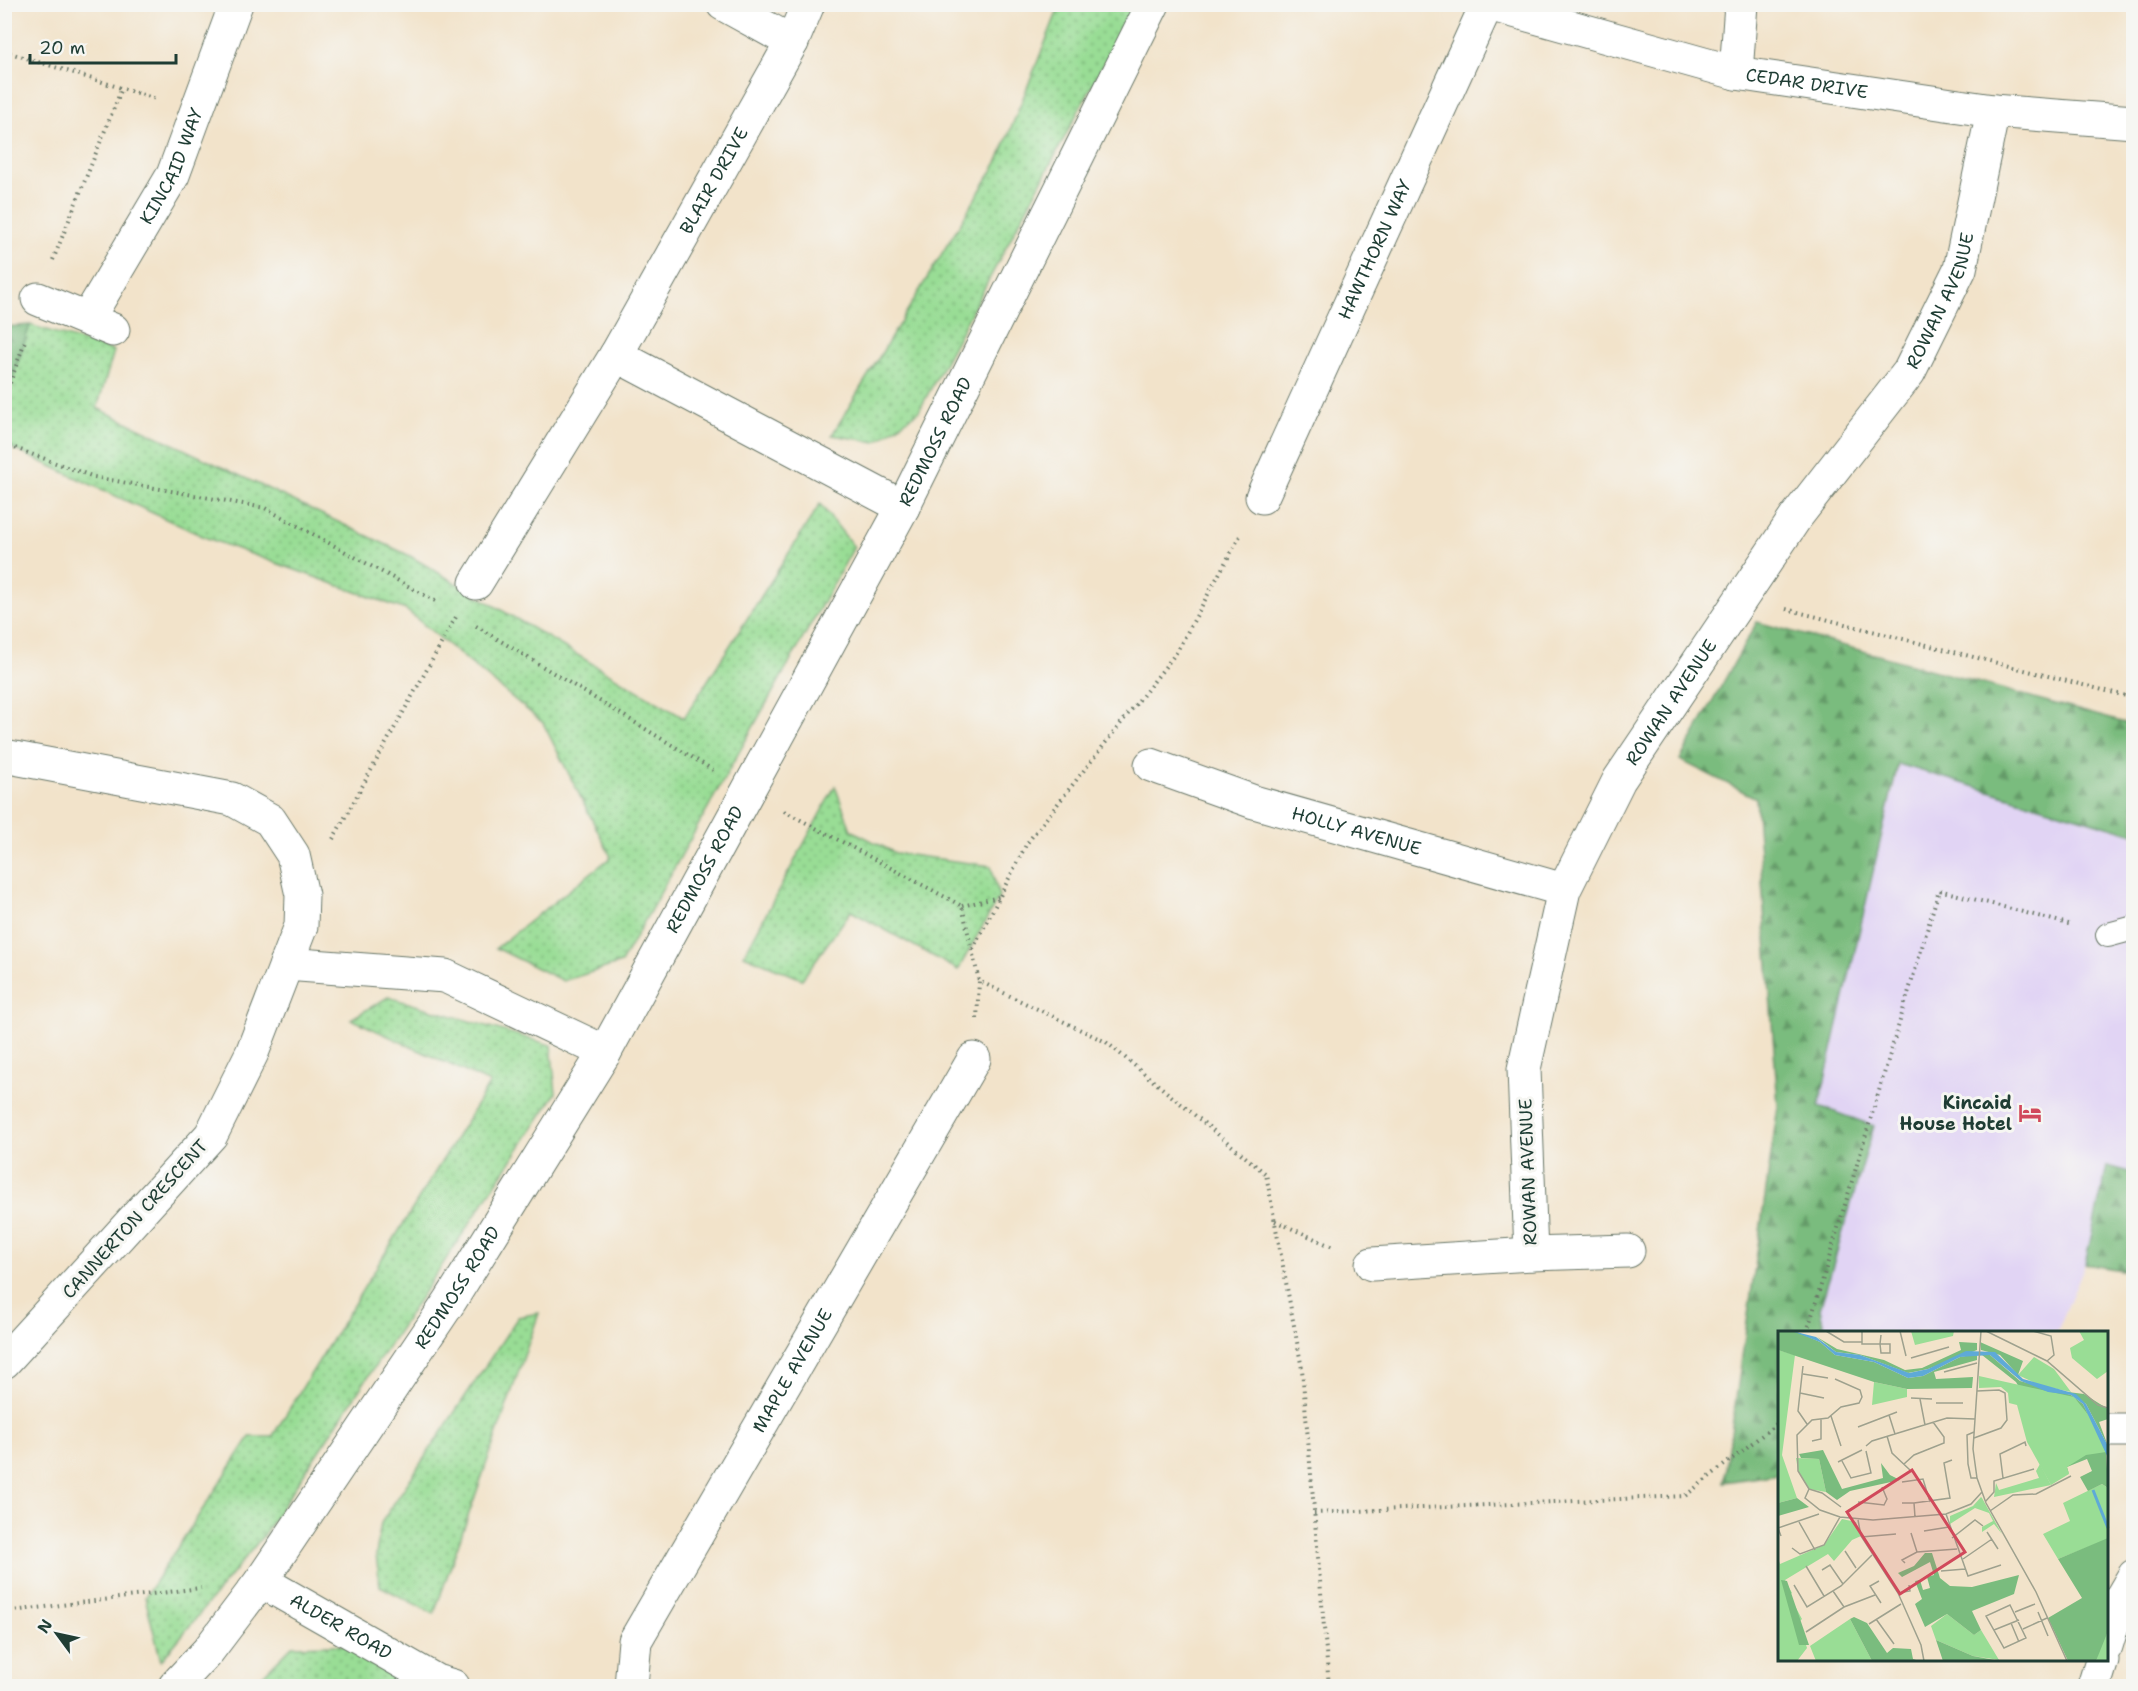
<svg xmlns="http://www.w3.org/2000/svg" width="2138" height="1691" font-family="'Shantell Sans',sans-serif">
	<style>
		.built { fill: #e1d4f4 }
		.grass { fill: url(#grass-dots); stroke: #5c8d64; stroke-width: 1.5 }
		.forest { fill: url(#forest-firs); stroke: #4c7c59; stroke-width: 1.5 }
		.lines { fill: none; stroke-linecap: round; stroke-linejoin: round }
		.lane-casing { stroke: #697768; stroke-width: 26 }
		.street-casing { stroke: #697768; stroke-width: 35 }
		.secondary-casing { stroke: #697768; stroke-width: 35 }
		.path { stroke: #697768; stroke-width: 4; stroke-dasharray: 1.5 4.5; stroke-linecap: butt }
		.lane { stroke: #fff; stroke-width: 24 }
		.street { stroke: #fff; stroke-width: 33 }
		.secondary { stroke: #fff; stroke-width: 33 }
		.labels { text-anchor: middle; dominant-baseline: central; stroke-width: 6; stroke-linejoin: round; paint-order: stroke }
		.street-label { font-size: 18px; fill: #1f3d34; stroke: #f6f6f2 }
		.poi-label { font-size: 18px; font-weight: bold; fill: #1f3d34; stroke: #f6f6f2; text-anchor: end }
		.inset-river { fill: none; stroke: #5eaad7; stroke-width: 3 }
		.inset-road { fill: none; stroke: #9ea18e; stroke-width: 1.5 }
		.view { fill: #d1495b; fill-opacity: 0.15; stroke: #d1495b; stroke-width: 3 }
		.inset-edge { fill: none; stroke: #1f3d34; stroke-width: 3 }
	</style>
	<defs>
		<pattern id="grass-dots" width="8" height="8" patternUnits="userSpaceOnUse" patternTransform="scale(1.5)"><rect width="8" height="8" fill="#99dd95"/><path d="M2 2h.1M6 6h.1" fill="none" stroke="#7cb47a" stroke-width="1.8" stroke-linecap="round"/></pattern>
		<pattern id="forest-firs" width="22" height="20" patternUnits="userSpaceOnUse" patternTransform="scale(1.5)"><rect width="22" height="20" fill="#7abc7e"/><path d="M5 1l3.5 6h-7zM16 11l3.5 6h-7z" fill="#639a68"/></pattern>
	</defs>
	<rect width="100%" height="100%" fill="#f6f6f2"/>
	<filter id="ink" filterUnits="userSpaceOnUse"><feTurbulence type="fractalNoise" baseFrequency=".0167" numOctaves="2"/><feDisplacementMap in="SourceGraphic" scale="12" xChannelSelector="R" yChannelSelector="G"/><feConvolveMatrix kernelMatrix="1 2 1 2 8 2 1 2 1" color-interpolation-filters="sRGB"/></filter>
	<filter id="wash" filterUnits="userSpaceOnUse"><feTurbulence type="fractalNoise" baseFrequency=".008" numOctaves="4" result="noise"/><feDisplacementMap in="SourceGraphic" scale="24" xChannelSelector="R" yChannelSelector="G"/><feGaussianBlur stdDeviation="1.35" result="paint"/><feColorMatrix in="noise" values="0 0 0 0 0 0 0 0 0 0 0 0 0 0 0 0 0 1.4 0 .05"/><feComposite in="paint" operator="in"/></filter>
	<g filter="url(#wash)">
		<rect width="100%" height="100%" fill="#f2e3ca"/>
		<!-- built -->
		<path class="built" d="M 1899,764 L 2133,834 L 2133,1173 L 2107,1166 L 2085,1264 L 2057,1332 L 1825,1332 L 1820,1309 L 1874,1126 L 1818,1106 Z"/>
		<!-- grass -->
		<path class="grass" d="M 1060,5 L 1135,5 L 919,411 L 876,442 L 832,435 L 998,161 Z
			M 30,325 L 114,351 L 97,408 L 410,556 L 684,718 L 820,504 L 854,547 L 621,963 L 563,981 L 496,948 L 611,857 L 543,723 L 406,610 L 207,538 L 5,445 L 5,400 Z
			M 835,786 L 851,830 L 895,853 L 991,866 L 999,897 L 958,970 L 851,911 L 802,979 L 744,955 Z
			M 388,997 L 551,1045 L 556,1093 L 262,1537 L 161,1661 L 145,1597 L 250,1437 L 272,1437 L 490,1083 L 351,1019 Z
			M 539,1313 L 434,1614 L 380,1586 L 376,1555 L 381,1523 L 518,1317 Z
			M 369,1644 L 453,1686 L 252,1686 L 292,1646 Z"/>
		<!-- forest -->
		<path class="forest" d="M 30,325 L 5,400 L 5,327 Z
			M 1757,622 L 2133,725 L 2134,834 L 1898,764 L 1819,1106 L 1874,1126 L 1820,1309 L 1825,1332 L 1780,1332 L 1779,1474 L 1724,1482 L 1778,1106 L 1756,798 L 1680,760 Z
			M 2107,1166 L 2133,1173 L 2133,1272 L 2085,1264 Z"/>
	</g>
	<g filter="url(#ink)">
		<g class="lines">
			<!-- lane casing -->
			<g class="lane-casing">
				<path id="lane" d="M 2108,935 L 2134,928"/>
			</g>
			<!-- street casing -->
			<g class="street-casing">
				<g id="street">
					<path d="M 723,4 L 792,42"/>
					<path id="s1" d="M 1489,4 L 1736,73 L 1993,111 L 2134,122"/>
					<path d="M 1736,73 L 1741,4"/>
					<path d="M 38,299 L 113,330"/>
					<path id="s2" d="M 88,318 L 173,175 L 236,4"/>
					<path id="s3" d="M 616,355 L 792,42 L 808,4"/>
					<path id="s4" d="M 1262,497 L 1487,4"/>
					<path d="M 476,583 L 616,355 L 903,507"/>
					<path d="M 4,756 L 232,799 L 270,820 L 293,855 L 302,895 L 301,926 L 252,1053 L 211,1135 L 4,1362"/>
					<path id="s5" d="M 1151,765 L 1254,802 L 1564,890"/>
					<path d="M 286,964 L 445,976 L 605,1052"/>
					<path id="s6" d="M 1628,1251 L 1531,1254 L 1524,1069 L 1564,890 L 1619,780 L 1796,517 L 1909,372 L 1960,269 L 1993,111"/>
					<path d="M 1372,1264 L 1531,1254"/>
					<path d="M 2106,1430 L 2134,1430"/>
					<path id="s7" d="M 261,1581 L 436,1681 L 453,1686"/>
					<path d="M 2106,1646 L 2120,1600 L 2134,1576"/>
					<path id="s8" d="M 631,1686 L 635,1641 L 974,1059"/>
					<path d="M 2094,1686 L 2102,1660"/>
				</g>
			</g>
			<!-- secondary casing -->
			<g class="secondary-casing">
				<g id="secondary">
					<path id="s9" d="M 175,1686 L 208,1651 L 261,1581 L 450,1301 L 605,1052 L 903,507 L 1153,4"/>
				</g>
			</g>
			<!-- path -->
			<path class="path" d="M 4,51 L 156,99
				M 53,260 L 122,88
				M 4,400 L 26,338
				M 4,444 L 94,477 L 265,508 L 439,603
				M 1786,609 L 2134,698
				M 476,626 L 713,770
				M 784,811 L 962,906 L 979,981 L 1106,1042 L 1266,1174 L 1302,1369 L 1329,1686
				M 333,839 L 456,617
				M 962,906 L 999,897
				M 973,949 L 1027,843 L 1176,653 L 1241,534
				M 977,1019 L 979,981
				M 1275,1221 L 1333,1247
				M 1807,1332 L 1939,890 L 2072,925
				M 1314,1513 L 1685,1496 L 1780,1421
				M 4,1612 L 201,1588"/>
			<!-- lane -->
			<use href="#lane" class="lane"/>
			<!-- street -->
			<use href="#street" class="street"/>
			<!-- secondary -->
			<use href="#secondary" class="secondary"/>
		</g>
	</g>
	<!-- icons -->
	<defs>
		<g id="hotel-bare" transform="scale(1.8)"><path d="M-6-4.5h1.5V1H6V5H4.5V3h-9V5H-6ZM-4 0a1.8 1.8 0 1 1 3.6 0ZM.5 0V-2.5h3Q6-2.5 6 0Z" fill="#d1495b" stroke="#f6f6f2" stroke-width="2.5" paint-order="stroke"/></g>
	</defs>
	<g fill-rule="evenodd">
		<use href="#hotel-bare" x="2030" y="1113"/>
	</g>
	<g class="labels">
		<!-- street labels -->
		<g class="street-label">
			<text stroke="none"><textPath href="#s1" startOffset="328">CEDAR DRIVE</textPath></text>
			<text stroke="none"><textPath href="#s2" startOffset="174">KINCAID WAY</textPath></text>
			<text stroke="none"><textPath href="#s3" startOffset="200">BLAIR DRIVE</textPath></text>
			<text stroke="none"><textPath href="#s4" startOffset="272">HAWTHORN WAY</textPath></text>
			<text stroke="none"><textPath href="#s6" startOffset="1168">ROWAN AVENUE</textPath></text>
			<text stroke="none"><textPath href="#s9" startOffset="1461">REDMOSS ROAD</textPath></text>
			<text stroke="none"><textPath href="#s6" startOffset="682">ROWAN AVENUE</textPath></text>
			<text stroke="none"><textPath href="#s5" startOffset="216">HOLLY AVENUE</textPath></text>
			<text stroke="none"><textPath href="#s9" startOffset="975">REDMOSS ROAD</textPath></text>
			<text transform="translate(1528 1172) rotate(-92)">ROWAN AVENUE</text>
			<text transform="translate(135 1219) rotate(-48)">CANNERTON CRESCENT</text>
			<text stroke="none"><textPath href="#s9" startOffset="489">REDMOSS ROAD</textPath></text>
			<text stroke="none"><textPath href="#s8" startOffset="358">MAPLE AVENUE</textPath></text>
			<text stroke="none"><textPath href="#s7" startOffset="92">ALDER ROAD</textPath></text>
		</g>
		<!-- poi labels -->
		<g class="poi-label">
			<text x="2012" y="1103">Kincaid<tspan x="2012" dy="21">House Hotel</tspan></text>
		</g>
	</g>
	<!-- overview -->
	<g transform="translate(1778 1331)">
		<rect width="330" height="330" fill="#f2e3ca"/>
		<path d="M 301,0 L 330,1 L 330,40 L 319,48 L 294,27 L 292,17 L 306,9 ZM 0,19 L 17,24 L 4,124 L 19,167 L 0,172 ZM 256,26 L 276,38 L 293,61 L 261,54 L 240,44 ZM 96,51 L 129,58 L 129,66 L 94,74 ZM 18,127 L 41,128 L 48,161 L 31,158 L 20,140 ZM 262,133 L 273,154 L 216,166 L 218,152 L 221,159 L 261,147 L 258,140 ZM 324,153 L 330,157 L 330,208 L 280,228 L 265,203 L 292,190 L 285,172 ZM 203,166 L 204,167 L 224,203 L 216,193 L 204,201 L 204,196 L 215,190 L 211,182 L 197,177 L 172,193 L 172,185 L 195,175 ZM 64,188 L 78,191 L 83,205 L 74,209 L 56,230 L 50,223 L 7,249 L 14,262 L 11,264 L 24,288 L 21,291 L 29,317 L 19,330 L 0,330 L 0,227 L 2,233 L 46,214 ZM 169,283 L 196,304 L 203,299 L 221,329 L 195,325 L 158,309 L 153,295 ZM 72,288 L 94,330 L 38,330 L 32,315 ZM 330,300 L 330,330 L 318,330 L 324,311 Z" fill="#99dd95"/>
		<path d="M 0,0 L 19,1 L 42,11 L 57,24 L 96,31 L 130,47 L 145,45 L 182,26 L 199,23 L 199,29 L 156,41 L 158,48 L 195,46 L 194,57 L 129,58 L 96,51 L 0,19 ZM 39,6 L 59,18 L 106,29 L 127,39 L 144,37 L 183,19 L 181,11 L 199,12 L 199,19 L 150,38 L 130,42 L 82,24 L 58,21 ZM 202,11 L 245,30 L 240,44 L 222,24 L 203,19 ZM 204,24 L 212,24 L 242,50 L 293,64 L 305,73 L 328,119 L 330,157 L 324,153 L 310,160 L 302,146 L 314,140 L 309,128 L 289,136 L 291,143 L 238,51 ZM 290,61 L 306,63 L 330,78 L 330,88 L 321,91 L 330,115 L 308,73 ZM 45,119 L 64,158 L 105,147 L 103,132 L 112,144 L 122,149 L 72,160 L 59,169 L 48,161 L 41,128 L 23,127 L 21,123 ZM 19,167 L 31,176 L 0,185 L 0,172 ZM 330,207 L 330,300 L 318,330 L 290,330 L 270,287 L 304,267 L 280,228 ZM 147,222 L 154,222 L 162,247 L 172,255 L 194,256 L 241,244 L 236,263 L 194,280 L 203,299 L 196,304 L 169,283 L 147,296 L 137,273 L 144,268 L 137,250 L 142,249 L 145,259 L 152,257 L 149,246 L 156,244 L 152,231 L 124,246 L 120,242 L 136,235 ZM 3,249 L 9,250 L 31,314 L 21,314 ZM 76,286 L 89,292 L 109,322 L 115,317 L 133,318 L 135,328 L 141,330 L 94,330 L 72,288 ZM 158,309 L 195,325 L 222,330 L 165,330 Z" fill="#7abc7e"/>
		<path d="M 133,0 L 176,0 L 175,5 L 137,14 ZM 201,45 L 296,66 L 312,86 L 328,121 L 308,124 L 289,136 L 291,143 L 273,154 L 249,111 L 239,74 L 231,72 L 230,62 L 223,56 L 201,57 Z" fill="#99dd95"/>
		<path d="M 14,0 L 38,6 L 58,21 L 82,24 L 131,42 L 150,38 L 188,20 L 217,21 L 245,48 L 298,63 L 308,73 L 330,115 L 330,127 L 305,73 L 293,64 L 270,61 L 243,50 L 212,24 L 182,26 L 145,45 L 130,47 L 96,31 L 57,24 L 42,11 Z" fill="#5eaad7"/>
		<path class="inset-river" d="M 315,159 L 330,197"/>
		<path class="inset-road" d="M 48,0 L 66,11 L 84,11M 84,0 L 84,13 L 112,13 L 112,22 L 103,22 L 102,13 L 103,4M 122,0 L 128,25M 203,0 L 195,118 L 199,147 L 208,172 L 258,261 L 289,330M 208,0 L 269,30 L 320,74 L 330,77M 255,0 L 273,5 L 276,24 L 269,30M 133,27 L 171,16M 25,35 L 20,80 L 29,93M 166,41 L 199,32M 25,43 L 50,47M 22,62 L 46,67M 133,67 L 154,68M 142,68 L 147,94M 158,72 L 185,72M 111,84 L 117,103M 53,85 L 63,115M 80,96 L 119,81M 196,101 L 189,104 L 190,133 L 193,147 L 199,147M 109,105 L 114,122 L 132,139M 196,107 L 223,97 L 229,89 L 227,62 L 221,59 L 199,60M 34,110 L 43,108 L 43,88M 88,115 L 94,110 L 169,87 L 197,88M 64,130 L 73,147 L 93,142 L 88,120M 60,131 L 84,119M 126,133 L 136,124 L 166,112 L 166,106 L 155,91M 225,147 L 222,123 L 247,111 L 248,115M 124,151 L 145,148 L 152,171M 31,158 L 27,167 L 42,179 L 62,186 L 95,189 L 168,183 L 193,173 L 204,161M 31,158 L 20,140 L 19,104 L 34,89 L 50,87 L 63,76 L 81,72 L 84,66 L 82,59 L 57,48M 31,158 L 44,162 L 63,176M 80,171 L 106,174 L 109,168 L 104,156M 207,171 L 216,161 L 216,150 L 256,138M 124,172 L 136,172 L 137,186M 136,172 L 172,167 L 166,132 L 174,129M 212,180 L 235,164 L 258,163 L 293,145M 168,183 L 190,245 L 223,234M 80,189 L 83,205 L 120,262 L 143,314 L 146,330M 21,191 L 37,219M 146,200 L 171,196M 209,201 L 220,218M 133,202 L 139,221M 3,205 L 0,197 L 41,183M 83,206 L 118,203M 174,207 L 197,189 L 205,195M 14,217 L 22,223 L 46,214 L 62,186M 67,220 L 78,237M 185,228 L 214,208M 127,232 L 124,229 L 139,221 L 179,218M 28,235 L 46,265M 44,239 L 52,234 L 65,253M 163,240 L 187,238M 101,250 L 92,255 L 103,272M 16,254 L 29,276 L 63,255 L 94,224M 55,260 L 66,276M 120,262 L 132,260 L 131,254M 232,274 L 248,307 L 226,317 L 208,285 ZM 237,281 L 257,273M 260,281 L 270,305M 98,288 L 116,313M 233,292 L 241,311M 91,293 L 123,273M 245,298 L 269,287M 216,299 L 241,289M 28,301 L 66,276 L 97,264"/>
		<path class="view" d="M 134,139 L 187,221 L 122,263 L 69,181 Z"/>
		<rect width="330" height="330" class="inset-edge"/>
	</g>
	<!-- margin -->
	<rect width="2138" height="1691" fill="none" stroke="#f6f6f2" stroke-width="24"/>
	<!-- north arrow -->
	<g transform="translate(57 1634) rotate(303)" stroke="#f6f6f2" stroke-width="4.5" paint-order="stroke">
	<path d="M0-4.5L10 22L0 15L-10 22Z" fill="#1f3d34"/>
	<text y="-9" font-size="16" font-weight="bold" text-anchor="middle" fill="#1f3d34">N</text>
	</g>
	<!-- scale -->
	<path d="M30 54v9h146v-9" fill="none" stroke="#1f3d34" stroke-width="3"/>
	<text x="39" y="54" font-size="18" fill="#1f3d34" stroke="#f6f6f2" stroke-width="4.5" paint-order="stroke">20 m</text>
</svg>
